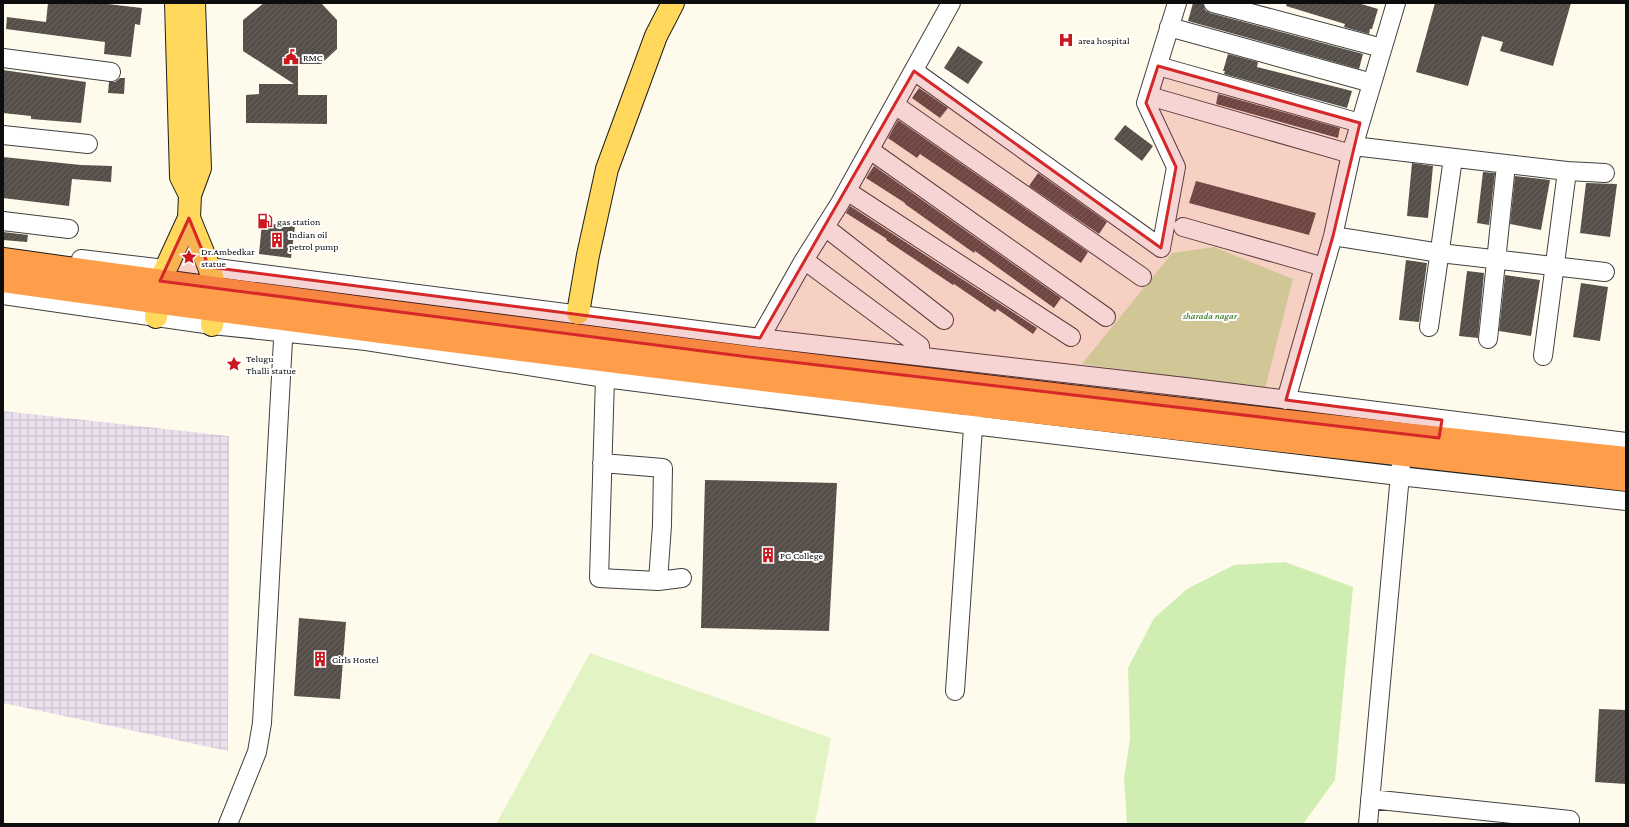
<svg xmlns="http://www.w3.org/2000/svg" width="1629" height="827" font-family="'Crimson Pro',serif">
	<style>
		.industrial { fill: url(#industrial-grid) }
		.park { fill: #d0eeb2 }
		.pitch { fill: #e3f4c4 }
		.building { fill: url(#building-hatch) }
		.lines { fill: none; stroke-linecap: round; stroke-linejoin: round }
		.minor-casing { stroke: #404040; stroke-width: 20 }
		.major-casing { stroke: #1e1e1e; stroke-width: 24 }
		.highway-casing { stroke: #1e1e1e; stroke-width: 24 }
		.minor { stroke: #fff; stroke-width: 18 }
		.major { stroke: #ffd85c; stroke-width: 22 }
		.highway { stroke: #ff9e4a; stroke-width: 22 }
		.marked { fill: #d62828; fill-opacity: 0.2; stroke: #d62828; stroke-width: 3; stroke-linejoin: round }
		.labels { text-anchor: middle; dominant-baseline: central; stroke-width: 4; stroke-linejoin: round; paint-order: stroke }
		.poi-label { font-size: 10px; fill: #0d0d0d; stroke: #fff; text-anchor: start }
		.park-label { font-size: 10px; font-style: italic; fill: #276b16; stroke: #fff }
	</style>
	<defs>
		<pattern id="industrial-grid" width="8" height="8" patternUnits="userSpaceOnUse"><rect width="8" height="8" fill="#ebe0ed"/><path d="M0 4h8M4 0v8" fill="none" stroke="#c8bfca"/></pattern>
		<pattern id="building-hatch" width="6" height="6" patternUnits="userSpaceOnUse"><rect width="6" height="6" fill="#564e48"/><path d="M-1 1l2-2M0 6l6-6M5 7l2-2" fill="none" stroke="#69635e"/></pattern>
	</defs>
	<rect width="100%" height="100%" fill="#fffbec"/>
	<!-- industrial -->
	<path class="industrial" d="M 3,411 L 229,436 L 228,751 L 3,703 Z"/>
	<!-- park -->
	<path class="park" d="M 1214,247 L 1293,279 L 1265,389 L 1082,364 L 1172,253 Z
		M 1285,562 L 1353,587 L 1335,780 L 1303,824 L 1127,824 L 1124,779 L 1130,739 L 1128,668 L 1154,618 L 1187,589 L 1234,565 Z"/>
	<!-- pitch -->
	<path class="pitch" d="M 590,653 L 831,738 L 815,824 L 496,824 Z"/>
	<!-- building -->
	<path class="building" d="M 48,3 L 99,3 L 142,8 L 140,25 L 135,24 L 131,57 L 104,54 L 105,42 L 6,29 L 7,17 L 46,22 Z
		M 264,3 L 321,3 L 337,20 L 337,49 L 321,64 L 298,64 L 298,95 L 327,95 L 327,124 L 246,123 L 246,95 L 259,94 L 259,84 L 294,84 L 243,51 L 243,20 Z
		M 1193,3 L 1203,4 L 1205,10 L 1210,13 L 1363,54 L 1359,69 L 1188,21 Z
		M 1287,3 L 1358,3 L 1378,9 L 1372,29 L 1370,29 L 1369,34 L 1344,27 L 1345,24 L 1286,6 Z
		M 1435,3 L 1571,3 L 1553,66 L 1500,51 L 1503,42 L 1482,36 L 1468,86 L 1416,72 Z
		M 958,46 L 983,62 L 968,84 L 944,68 Z
		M 1228,54 L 1258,62 L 1257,67 L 1352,91 L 1347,108 L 1224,74 L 1225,71 L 1223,71 Z
		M 3,70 L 86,82 L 81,123 L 31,119 L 31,116 L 3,113 Z
		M 120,78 L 125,78 L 124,94 L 108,93 L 109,82 L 115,82 Z
		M 919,88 L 948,108 L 940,118 L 912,98 Z
		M 1218,94 L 1340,128 L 1338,138 L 1216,104 Z
		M 898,120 L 1088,252 L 1081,263 L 920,154 L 917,158 L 888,138 Z
		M 1125,125 L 1153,146 L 1142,161 L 1114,139 Z
		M 3,157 L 81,165 L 112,166 L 111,182 L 72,179 L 69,206 L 3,198 Z
		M 1412,163 L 1433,166 L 1428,218 L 1407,216 Z
		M 874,166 L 1061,298 L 1054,308 L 975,251 L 974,253 L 905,204 L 905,203 L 866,178 Z
		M 1483,172 L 1495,173 L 1489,225 L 1477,223 Z
		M 1038,173 L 1107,222 L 1099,234 L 1029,186 Z
		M 1515,176 L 1550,180 L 1541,230 L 1510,224 Z
		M 1196,181 L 1316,213 L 1309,235 L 1189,203 Z
		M 1586,183 L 1617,184 L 1610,237 L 1580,233 Z
		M 850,206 L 1037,328 L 1033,334 L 997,309 L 995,312 L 954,284 L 953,285 L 886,240 L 887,239 L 846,213 Z
		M 262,223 L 295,226 L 291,258 L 259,254 Z
		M 3,232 L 28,235 L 27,242 L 3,240 Z
		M 1406,260 L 1427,263 L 1419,322 L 1399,320 Z
		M 1467,271 L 1484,273 L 1478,338 L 1459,336 Z
		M 1505,275 L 1540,280 L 1531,336 L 1499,331 Z
		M 1581,283 L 1608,287 L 1600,341 L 1573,337 Z
		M 705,480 L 837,483 L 829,631 L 701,628 Z
		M 299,618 L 346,622 L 340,699 L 294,696 Z
		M 1599,709 L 1626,710 L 1626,784 L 1595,782 Z"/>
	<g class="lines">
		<!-- minor casing -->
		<g class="minor-casing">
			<path id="minor" d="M 1213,3 L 1382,48
				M 1169,27 L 1372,83
				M 3,58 L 111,72
				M 1158,66 L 1360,123
				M 914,71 L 1161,248 L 1176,167 L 1146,103 L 1177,3
				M 1149,96 L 1351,154
				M 895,105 L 1142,277
				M 3,135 L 88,144
				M 1353,146 L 1567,171 L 1605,173
				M 870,150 L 1106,317
				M 847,191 L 1071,337
				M 3,221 L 69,229
				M 825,227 L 944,320
				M 1183,227 L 1324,267
				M 1333,236 L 1440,253 L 1605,272
				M 81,259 L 165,269
				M 804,260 L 920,346 L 920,356
				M 209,267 L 760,338 L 1194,388 L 1626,442
				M 3,295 L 212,325 L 366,341 L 605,378 L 973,425 L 1399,476 L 1626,501
				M 1429,327 L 1453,158
				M 760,338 L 804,260 L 840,203 L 951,3
				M 1488,339 L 1506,165
				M 1543,356 L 1567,171
				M 605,378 L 599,578 L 658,581 L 682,578
				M 1286,400 L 1333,236 L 1351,154 L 1396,3
				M 602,463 L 663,468 L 662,525 L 658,581
				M 955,691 L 974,413
				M 1370,799 L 1570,820 L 1569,824
				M 228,824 L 257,752 L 262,723 L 284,322
				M 1368,824 L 1401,464"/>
		</g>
		<!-- major casing -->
		<g class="major-casing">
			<path id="major" d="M 176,3 L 181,177 L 190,195
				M 189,218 L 209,267 L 216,289 L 212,325
				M 578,313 L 588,255 L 607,169 L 656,36 L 673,3
				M 156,317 L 160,281 L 189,218 L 190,195 L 200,168 L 194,3"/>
		</g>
		<!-- highway casing -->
		<g class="highway-casing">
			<path id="highway" d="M 3,259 C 543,334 1084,401 1626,458
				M 3,281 C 543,357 1084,419 1626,480"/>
		</g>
		<!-- minor -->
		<use href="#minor" class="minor"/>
		<!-- major -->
		<use href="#major" class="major"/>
		<!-- highway -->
		<use href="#highway" class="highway"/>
	</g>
	<!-- marked area -->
	<path class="marked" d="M 1158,66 L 1360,123 L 1333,236 L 1286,400 L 1442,420 L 1439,438 L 741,356 L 160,281 L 189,218 L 209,267 L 760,338 L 914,71 L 1161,248 L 1176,167 L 1146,103 Z"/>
	<!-- icons -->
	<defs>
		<g id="hospital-bare" transform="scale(1.2)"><path d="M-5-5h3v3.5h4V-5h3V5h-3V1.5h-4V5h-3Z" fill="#cb171e" stroke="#fff" stroke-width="2.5" paint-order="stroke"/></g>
		<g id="civic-bare" transform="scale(1.2)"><path d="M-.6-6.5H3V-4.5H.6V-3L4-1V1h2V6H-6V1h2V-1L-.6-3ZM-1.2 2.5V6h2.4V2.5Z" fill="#cb171e" stroke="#fff" stroke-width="2.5" paint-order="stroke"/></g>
		<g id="fuel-bare" transform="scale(1.2)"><path d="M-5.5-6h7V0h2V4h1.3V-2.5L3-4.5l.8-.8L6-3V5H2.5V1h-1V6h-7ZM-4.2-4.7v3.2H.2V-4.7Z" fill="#cb171e" stroke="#fff" stroke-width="2.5" paint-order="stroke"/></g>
		<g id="building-bare" transform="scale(1.2)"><path d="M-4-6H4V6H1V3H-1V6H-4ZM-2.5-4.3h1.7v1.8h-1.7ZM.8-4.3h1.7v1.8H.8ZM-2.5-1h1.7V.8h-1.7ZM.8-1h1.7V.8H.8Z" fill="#cb171e" stroke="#fff" stroke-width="2.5" paint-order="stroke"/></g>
		<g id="sight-bare" transform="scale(1.2)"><path d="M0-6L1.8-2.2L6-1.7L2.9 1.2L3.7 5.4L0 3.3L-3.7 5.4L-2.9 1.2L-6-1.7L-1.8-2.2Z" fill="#cb171e" stroke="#fff" stroke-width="2.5" paint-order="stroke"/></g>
	</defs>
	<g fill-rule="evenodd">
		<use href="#hospital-bare" x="1066" y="40"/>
		<use href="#civic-bare" x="291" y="57"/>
		<use href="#fuel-bare" x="265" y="221"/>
		<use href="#building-bare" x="277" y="240"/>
		<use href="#sight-bare" x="189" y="257"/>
		<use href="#sight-bare" x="234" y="364"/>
		<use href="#building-bare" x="768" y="555"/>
		<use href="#building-bare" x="320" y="659"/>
	</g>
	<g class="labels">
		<!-- poi labels -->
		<g class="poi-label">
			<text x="1078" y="40">area hospital</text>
			<text x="303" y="57">RMC</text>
			<text x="277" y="221">gas station</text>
			<text x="289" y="234">Indian oil<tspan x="289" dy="12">petrol pump</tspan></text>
			<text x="201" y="251">Dr.Ambedkar<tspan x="201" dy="12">statue</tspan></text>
			<text x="246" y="358">Telugu<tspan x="246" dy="12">Thalli statue</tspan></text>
			<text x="780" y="555">PG College</text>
			<text x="332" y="659">Girls Hostel</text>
		</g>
		<!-- park labels -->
		<g class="park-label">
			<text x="1210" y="315">sharada nagar</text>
		</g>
	</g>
	<!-- border -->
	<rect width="1629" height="827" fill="none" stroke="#0d0d0d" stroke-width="8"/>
</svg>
